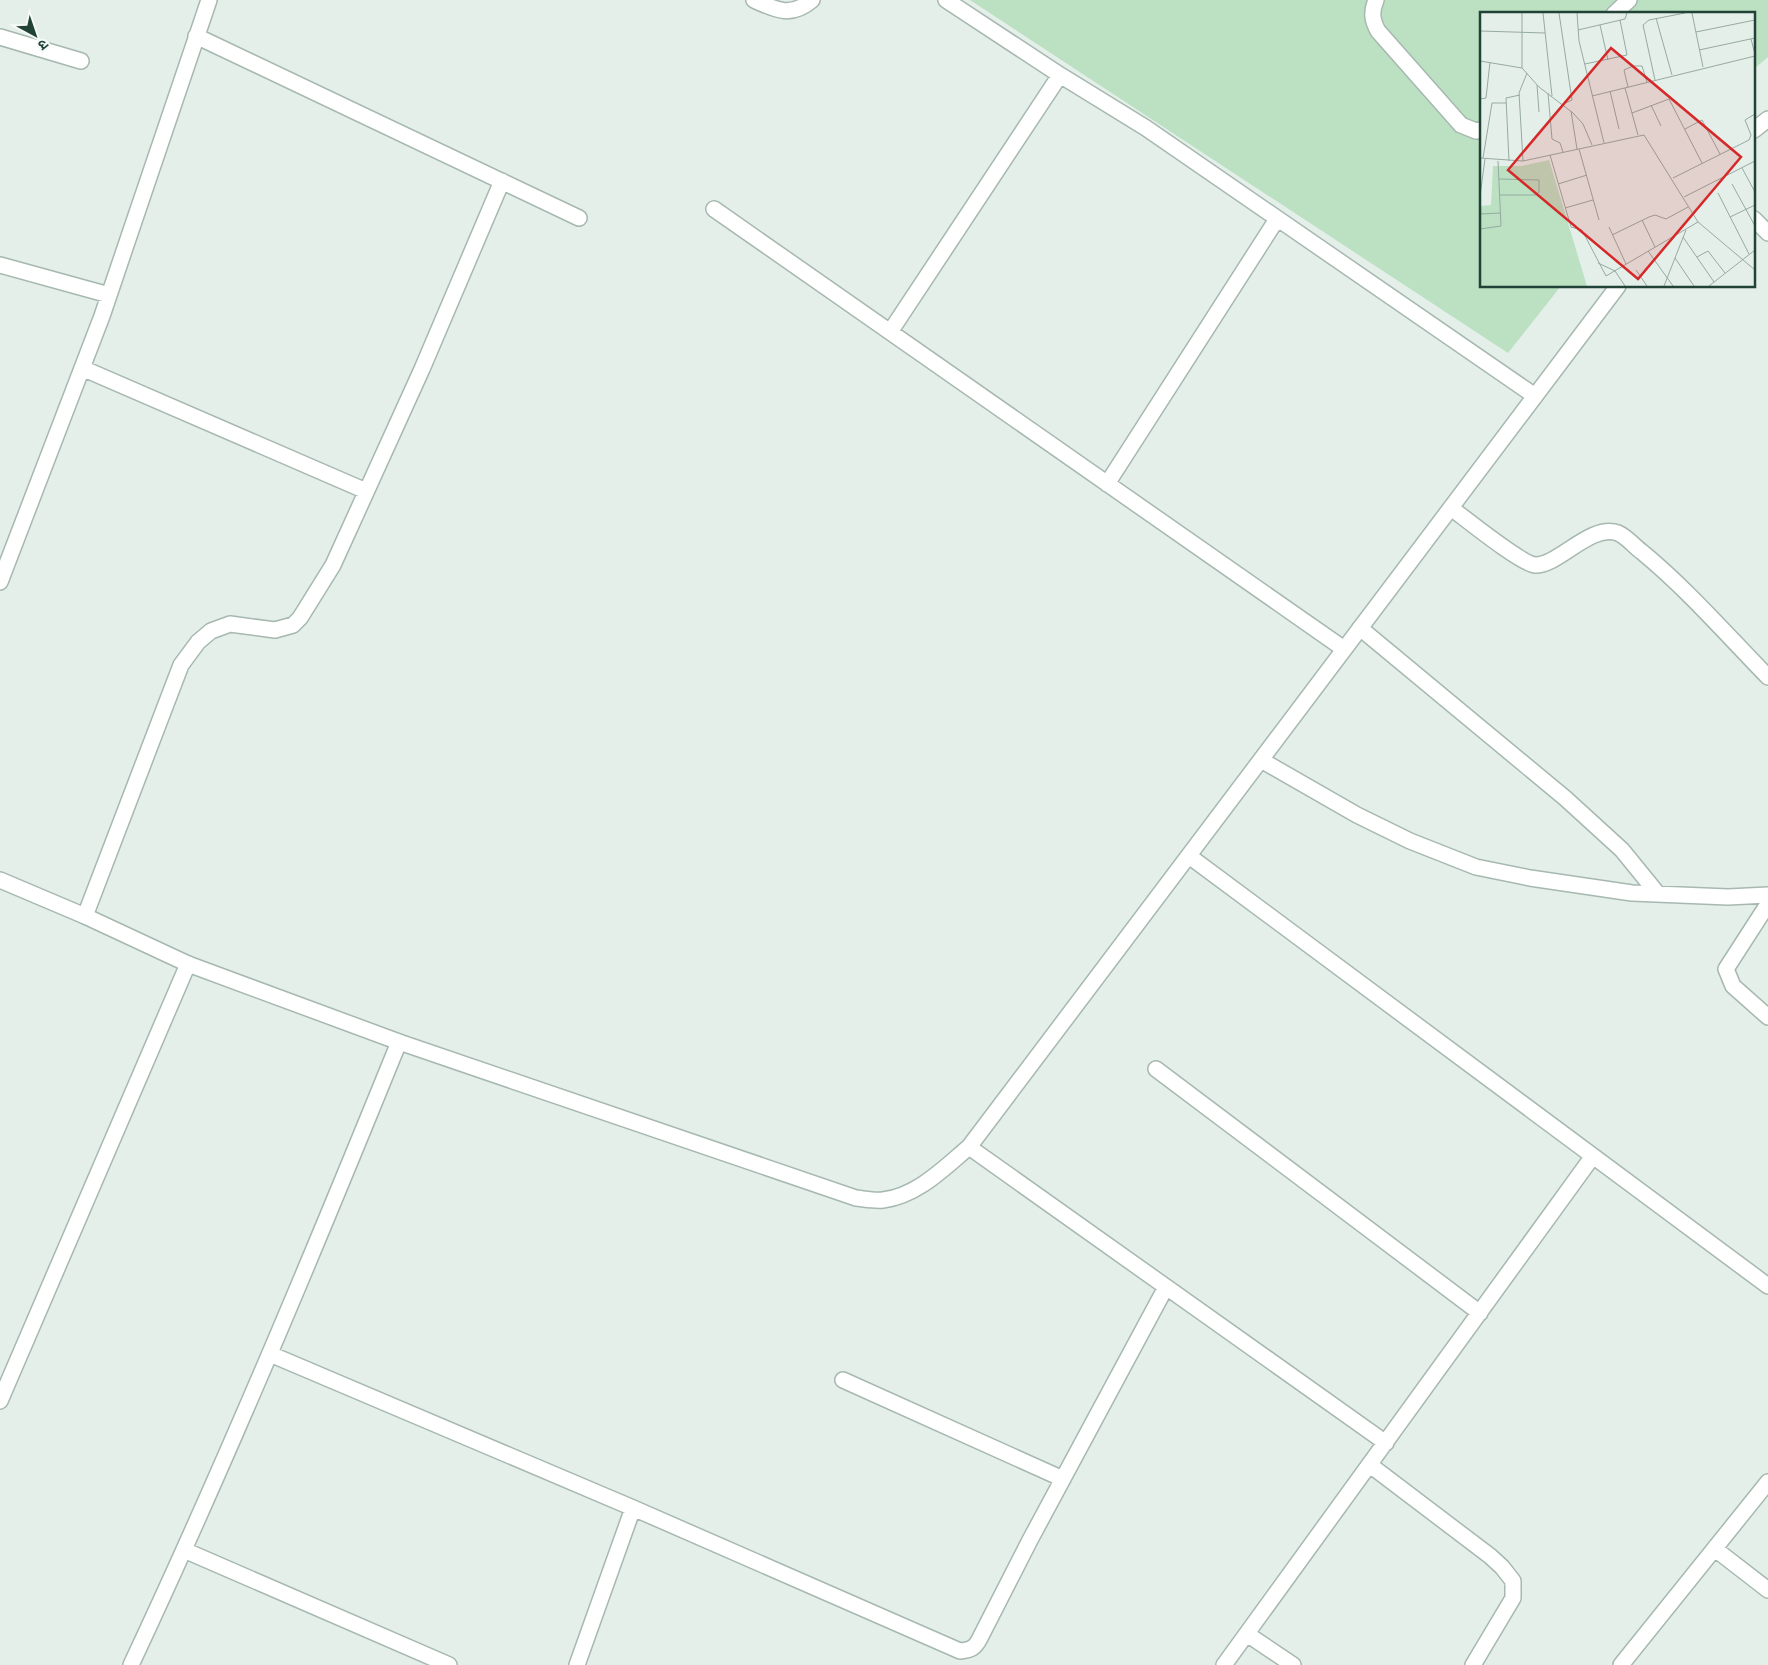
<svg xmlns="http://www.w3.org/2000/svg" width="1768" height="1665" font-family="'Space Grotesk','Noto Sans Devanagari',sans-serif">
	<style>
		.green { fill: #bbe1c2 }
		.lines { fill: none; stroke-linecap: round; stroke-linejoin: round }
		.minor-casing { stroke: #a6b8b0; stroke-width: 18 }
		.tertiary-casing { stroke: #a6b8b0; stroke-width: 18 }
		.minor { stroke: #fff; stroke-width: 15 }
		.tertiary { stroke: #fff; stroke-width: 15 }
		.inset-road { fill: none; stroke: #96aaa1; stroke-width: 1 }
		.view { fill: #d62828; fill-opacity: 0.15; stroke: #d62828; stroke-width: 2.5 }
		.inset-edge { fill: none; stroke: #214236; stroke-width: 2.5 }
	</style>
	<rect width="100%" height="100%" fill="#e4efe9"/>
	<!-- green -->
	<path class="green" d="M 970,0 L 1768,0 L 1768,57 L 1754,69 L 1754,14 L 1482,14 L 1482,286 L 1561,286 L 1508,353 Z"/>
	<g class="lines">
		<!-- minor casing -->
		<g class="minor-casing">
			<path id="minor" d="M 754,0 C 776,10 791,18 812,0
				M 946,0 L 1060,75 L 1146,128 L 1535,396
				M 1376,0 C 1371,12 1372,20 1378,31 L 1461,125 L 1476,131 L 1482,130
				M 1614,14 L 1629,0
				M 196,36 L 579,218
				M 0,37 L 81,61
				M 714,209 L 1344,649
				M 1754,219 L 1768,233
				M 0,265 L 109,295
				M 890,332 L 1060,75
				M 82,368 L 366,491
				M 1107,484 L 1277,219
				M 1451,508 C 1466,519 1520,563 1535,565 C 1558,566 1591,523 1618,533 C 1627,537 1634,546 1642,552 C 1687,589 1727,635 1768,677
				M 0,582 L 102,316 L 209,0
				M 1360,628 L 1565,798 L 1622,850 L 1657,893
				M 1261,760 L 1357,815 L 1410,841 L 1476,867 L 1530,878 L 1632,893 L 1728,897 L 1768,895
				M 1189,856 L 1768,1286
				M 1768,904 L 1726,969 L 1733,986 L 1768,1017
				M 85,916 L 181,665 L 198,642 L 211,631 L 230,624 L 275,630 L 293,625 L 300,618 L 333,565 L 422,369 L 502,181
				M 1156,1069 L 1480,1313
				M 969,1147 L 1386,1443
				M 270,1354 L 633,1508 L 960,1651 C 971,1650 975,1648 980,1638 L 1030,1540 L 1166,1287
				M 843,1380 L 1063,1479
				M 0,1401 L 188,964
				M 1370,1465 L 1490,1556 L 1502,1567 L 1513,1581 L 1513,1598 L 1473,1665
				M 1715,1549 L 1768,1590
				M 184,1550 L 449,1665
				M 1247,1634 L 1293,1665
				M 131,1665 C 227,1460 314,1251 399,1042
				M 577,1665 L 633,1508
				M 1224,1665 L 1593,1156
				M 1621,1665 L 1768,1482"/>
		</g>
		<!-- tertiary casing -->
		<g class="tertiary-casing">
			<path id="tertiary" d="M 1754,130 L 1768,119
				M 0,880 L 85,916 L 188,964 L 399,1042 L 856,1198 C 865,1199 875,1201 883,1200 C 917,1196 944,1168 969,1147 L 1618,286"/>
		</g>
		<!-- minor -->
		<use href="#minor" class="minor"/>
		<!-- tertiary -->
		<use href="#tertiary" class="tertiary"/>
	</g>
	<!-- overview -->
	<g transform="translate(1480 12)">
		<rect width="275" height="275" fill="#e4efe9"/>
		<path d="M 69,148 L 107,274 L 0,274 L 0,194 L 11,193 L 13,154 L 42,154 Z" fill="#bbe1c2"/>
		<path class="inset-road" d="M 42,1 L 42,56 L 59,75 L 93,101 L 103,112 L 112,133M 63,1 L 72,84M 79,1 L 92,88 L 83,92M 97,1 L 99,29 L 124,131M 212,1 L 223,55M 176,6 L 192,63M 120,13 L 128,48M 98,18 L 145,7 L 147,1M 0,19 L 65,21M 216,20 L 275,8M 271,27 L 275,42M 219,38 L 275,26M 0,49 L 42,56M 105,52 L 147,43 L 140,8M 175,68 L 163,13 L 169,8 L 205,1M 57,73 L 59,100M 148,75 L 144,58 L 153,54 L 162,54 L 167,70M 145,76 L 158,123M 130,79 L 139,117M 68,81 L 72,127 L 80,131 L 83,140M 112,84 L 275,44M 0,87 L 6,86 L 10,50M 171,93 L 181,114M 91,99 L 97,137M 152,101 L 189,87 L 222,151M 205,117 L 222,108 L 240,142M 99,137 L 119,208M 70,143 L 91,215 L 102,218 L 126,264 L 218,210M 0,146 L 43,149 L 164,123 L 218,210 L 275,258M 3,146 L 12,91 L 26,91M 29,149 L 26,86 L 40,83M 43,149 L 39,81 L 47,61M 262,156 L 275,180M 193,166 L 269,128 L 271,123 L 265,108 L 275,102M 19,167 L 59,168 L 59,180 L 56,183 L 19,183M 78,172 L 107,163M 252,172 L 275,214M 238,181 L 269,242M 0,184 L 5,147M 204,185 L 275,149M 85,196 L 113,188M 0,202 L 20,201M 250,205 L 275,193M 162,208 L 175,235M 129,215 L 146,252M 0,217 L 21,214 L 18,149M 132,223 L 169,205 L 175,203 L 186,207 L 208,195M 203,225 L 234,270M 168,239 L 193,274M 217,245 L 228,239 L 245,261M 195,246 L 214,274M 118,251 L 135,259 L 145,274M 156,258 L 167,274M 184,274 L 206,218M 229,274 L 275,238"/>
		<path class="view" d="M 131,36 L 261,145 L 158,267 L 28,158 Z"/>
		<rect width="275" height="275" class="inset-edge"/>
	</g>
	<!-- north arrow -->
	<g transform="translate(35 35) rotate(140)" stroke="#f5faf7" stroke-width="4" paint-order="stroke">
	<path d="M0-4L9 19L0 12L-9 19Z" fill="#214236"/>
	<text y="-8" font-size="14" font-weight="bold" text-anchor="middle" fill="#214236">उ</text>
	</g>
</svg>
